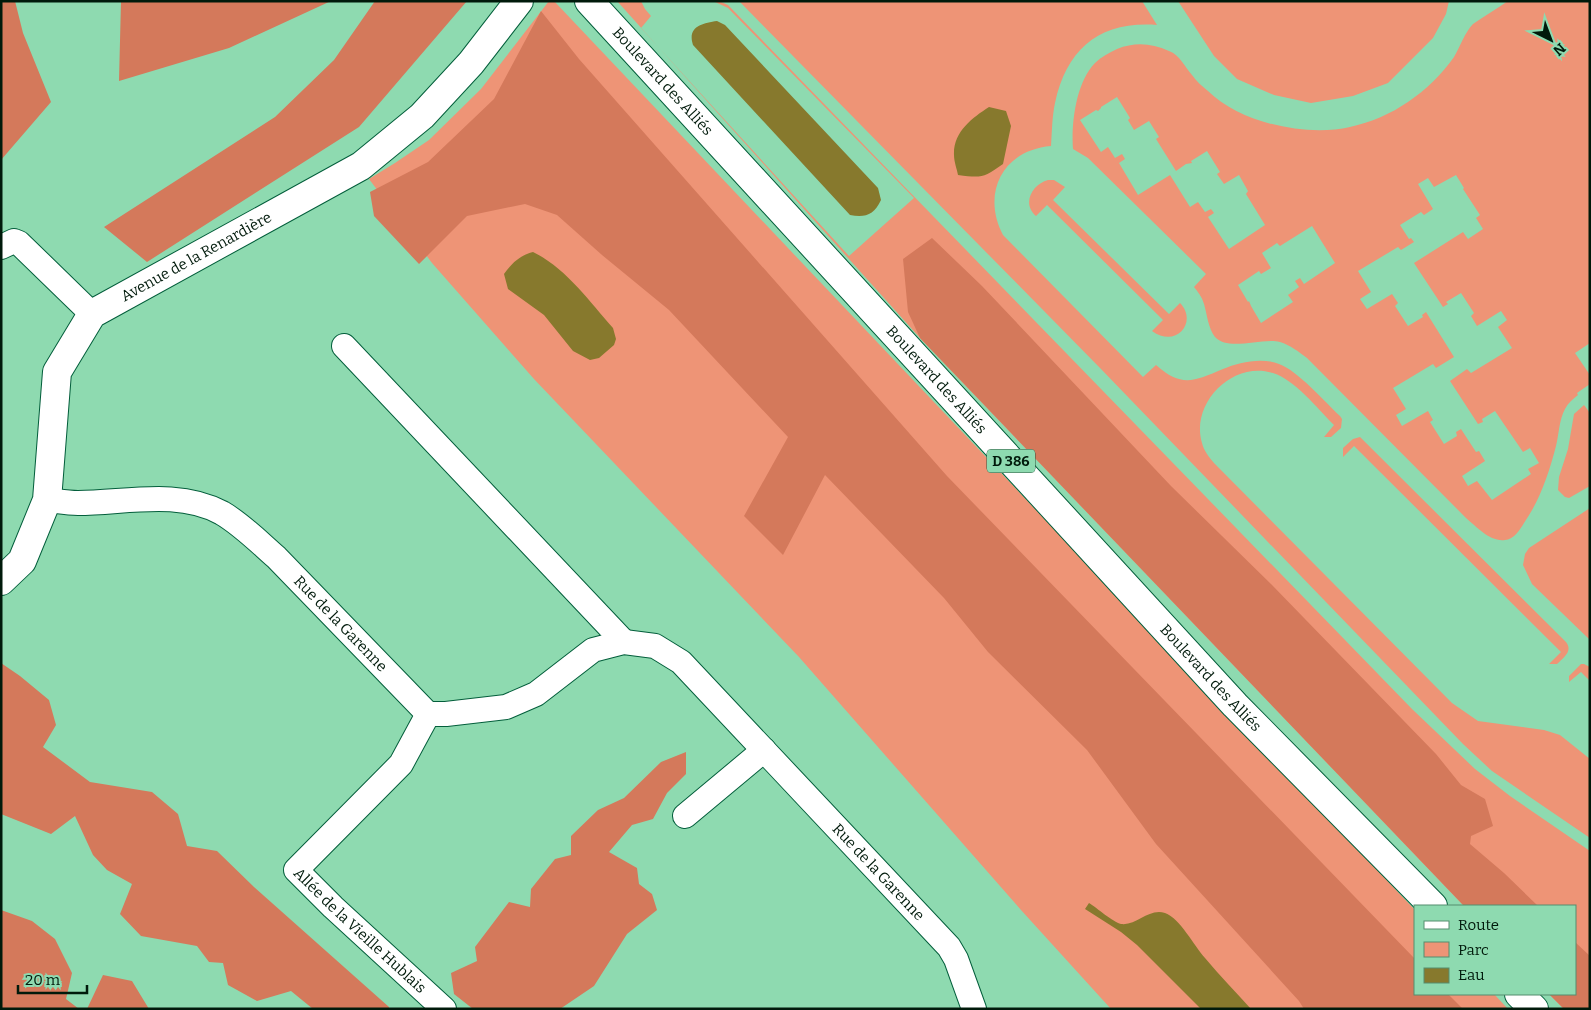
<svg xmlns="http://www.w3.org/2000/svg" width="1591" height="1010" font-family="Bitter,serif">
	<style>
		.green { fill: #ee9476; fill-rule: evenodd }
		.forest { fill: #d4795b }
		.water { fill: #87792d }
		.lines { fill: none; stroke-linecap: round; stroke-linejoin: round }
		.street-casing { stroke: #035e3b; stroke-width: 26 }
		.secondary-casing { stroke: #035e3b; stroke-width: 30 }
		.primary-casing { stroke: #035e3b; stroke-width: 30 }
		.street { stroke: #fff; stroke-width: 24 }
		.secondary { stroke: #fff; stroke-width: 28 }
		.primary { stroke: #fff; stroke-width: 28 }
		.labels { text-anchor: middle; dominant-baseline: central; stroke-width: 4.5; stroke-linejoin: round; paint-order: stroke }
		.shield { fill: #8edab0; stroke: #2b543c; stroke-width: 1 }
		.shield-label { font-size: 14px; font-weight: bold; fill: #001a0b }
		.street-label { font-size: 15px; fill: #001a0b; stroke: #8edab0 }
	</style>
	<rect width="100%" height="100%" fill="#8edab0"/>
	<!-- green -->
	<path class="green" d="M 549,1 L 554,1 L 1415,910 L 1415,994 L 1494,994 L 1508,1009 L 1111,1009 L 1021,910 L 799,657 L 534,379 L 432,263 L 369,179 L 395,163 L 429,140 L 481,89 Z
		M 617,1 L 641,1 L 645,9 L 651,16 L 641,28 L 849,256 L 914,198 L 728,8 L 713,1 L 719,1 L 728,5 L 1412,709 L 1475,769 L 1510,796 L 1590,851 L 1590,1009 L 1564,1009 L 1549,994 L 1575,994 L 1575,906 L 1464,906 L 920,338 Z
		M 739,1 L 1142,1 L 1157,25 C 1100,21 1067,48 1055,103 C 1052,117 1052,132 1051,146 C 1003,150 981,193 1003,235 L 1143,377 L 1156,365 C 1182,388 1194,381 1223,369 C 1239,362 1262,357 1279,364 C 1297,370 1325,402 1340,416 L 1342,419 L 1341,428 L 1331,437 L 1324,437 L 1334,425 C 1317,408 1295,380 1273,373 C 1233,360 1190,403 1202,443 C 1204,451 1209,457 1214,463 L 1452,703 L 1478,721 L 1544,730 L 1560,735 L 1590,759 L 1590,838 L 1492,771 L 1463,744 L 1101,369 Z
		M 1178,1 L 1449,1 L 1446,14 L 1433,38 L 1388,83 L 1353,96 L 1311,103 L 1274,95 L 1237,79 L 1214,56 Z
		M 1508,1 L 1590,1 L 1590,343 L 1575,353 L 1590,375 L 1590,384 L 1577,393 L 1578,395 C 1573,399 1568,403 1565,409 C 1559,420 1559,434 1556,446 C 1549,473 1540,500 1524,523 C 1520,530 1513,540 1505,540 C 1490,542 1477,527 1466,518 L 1307,358 C 1299,352 1290,345 1280,342 C 1262,337 1229,352 1215,337 C 1208,328 1207,314 1204,304 C 1202,297 1198,292 1194,287 L 1206,274 L 1088,158 L 1073,149 C 1071,124 1076,82 1095,63 C 1101,57 1109,53 1117,49 C 1135,42 1151,43 1169,51 C 1180,55 1184,66 1192,75 C 1196,81 1202,86 1208,91 C 1240,123 1306,137 1350,127 C 1392,118 1429,92 1454,57 C 1460,47 1465,32 1473,24 C 1484,16 1497,9 1508,1 ZM 1117,97 L 1130,118 L 1128,120 L 1134,130 L 1149,121 L 1159,137 L 1156,139 L 1176,171 L 1186,164 L 1192,163 L 1191,161 L 1207,151 L 1220,172 L 1217,174 L 1224,184 L 1239,175 L 1248,191 L 1246,194 L 1265,225 L 1229,249 L 1208,217 L 1214,213 L 1211,209 L 1205,212 L 1198,202 L 1190,207 L 1170,175 L 1138,195 L 1119,163 L 1125,159 L 1122,154 L 1115,158 L 1108,147 L 1101,152 L 1080,120 L 1096,110 L 1098,111 L 1101,108 L 1101,107 ZM 1456,175 L 1464,188 L 1463,189 L 1480,215 L 1476,218 L 1483,229 L 1468,239 L 1463,232 L 1414,263 L 1443,307 L 1448,304 L 1446,302 L 1461,293 L 1474,313 L 1471,316 L 1477,326 L 1501,311 L 1507,320 L 1498,327 L 1512,348 L 1471,373 L 1467,369 L 1450,381 L 1478,424 L 1483,422 L 1482,419 L 1495,411 L 1523,452 L 1530,448 L 1539,463 L 1528,469 L 1531,474 L 1492,500 L 1477,481 L 1468,486 L 1462,476 L 1485,461 L 1479,451 L 1476,452 L 1461,429 L 1456,432 L 1457,436 L 1444,444 L 1430,422 L 1433,420 L 1428,411 L 1402,426 L 1396,415 L 1406,409 L 1393,388 L 1433,364 L 1436,368 L 1454,357 L 1426,312 L 1422,315 L 1423,317 L 1408,326 L 1395,306 L 1398,303 L 1392,294 L 1367,309 L 1360,299 L 1371,292 L 1358,271 L 1398,247 L 1401,250 L 1414,242 L 1411,238 L 1409,239 L 1400,225 L 1421,212 L 1424,215 L 1433,209 L 1418,184 L 1428,178 L 1434,187 ZM 1312,226 L 1335,263 L 1304,284 L 1300,278 L 1295,281 L 1299,287 L 1288,295 L 1293,302 L 1261,323 L 1251,306 L 1249,301 L 1248,302 L 1238,285 L 1259,271 L 1261,274 L 1271,268 L 1262,253 L 1277,243 L 1280,246 Z
		M 1048,180 L 1054,180 L 1065,187 L 1053,200 L 1169,314 L 1180,303 C 1198,321 1177,349 1152,331 L 1163,320 L 1047,205 L 1036,216 C 1021,203 1033,184 1048,180 Z
		M 1584,405 L 1590,413 L 1590,486 L 1569,498 L 1565,497 L 1558,490 L 1559,477 L 1568,449 L 1574,414 Z
		M 1360,437 L 1566,642 C 1573,651 1564,657 1557,664 L 1549,664 L 1561,652 L 1354,446 L 1343,457 L 1343,448 L 1353,439 Z
		M 1590,508 L 1590,640 L 1532,584 L 1523,565 L 1525,554 L 1529,548 Z
		M 1581,664 L 1584,664 L 1590,667 L 1590,681 L 1581,672 L 1569,682 L 1569,676 Z"/>
	<!-- forest -->
	<path class="forest" d="M 1,1 L 15,1 L 23,33 L 51,102 L 1,160 Z
		M 121,1 L 331,1 L 229,48 L 119,81 Z
		M 375,1 L 467,1 L 359,127 L 147,262 L 104,227 L 275,117 L 334,60 Z
		M 541,11 L 579,59 L 947,476 L 1415,959 L 1415,994 L 1448,994 L 1463,1009 L 1304,1009 L 1299,1001 L 1156,844 L 1087,750 L 988,652 L 944,598 L 825,475 L 783,555 L 744,516 L 788,437 L 669,310 L 602,255 L 557,215 L 525,204 L 467,216 L 419,264 L 374,216 L 370,192 L 428,162 L 494,99 Z
		M 932,238 L 982,286 L 1171,486 L 1272,585 L 1436,754 L 1461,785 L 1485,799 L 1493,826 L 1471,836 L 1470,844 L 1504,873 L 1538,906 L 1464,906 L 920,338 L 908,312 L 903,259 Z
		M 1,663 L 20,676 L 49,700 L 56,725 L 43,747 L 90,782 L 152,792 L 178,814 L 187,846 L 217,851 L 254,887 L 389,1007 L 389,1009 L 313,1009 L 291,991 L 257,1001 L 228,985 L 223,963 L 209,962 L 197,946 L 141,936 L 120,914 L 132,884 L 107,870 L 93,855 L 75,816 L 51,834 L 1,814 Z
		M 686,752 L 686,774 L 667,793 L 653,819 L 632,825 L 609,852 L 637,868 L 639,884 L 652,894 L 657,910 L 627,934 L 594,986 L 560,1009 L 473,1009 L 454,994 L 451,973 L 477,961 L 475,947 L 509,902 L 530,907 L 531,889 L 555,859 L 571,855 L 571,836 L 598,810 L 624,798 L 661,762 Z
		M 1,910 L 32,921 L 55,939 L 72,973 L 66,999 L 79,1009 L 1,1009 Z
		M 1575,942 L 1590,956 L 1590,1009 L 1564,1009 L 1549,994 L 1575,994 Z
		M 103,975 L 132,981 L 149,1009 L 87,1009 Z"/>
	<!-- water -->
	<path class="water" d="M 717,21 L 725,25 L 878,188 L 881,200 C 874,215 865,218 850,215 L 693,45 C 687,27 702,23 717,21 Z
		M 989,107 L 1006,111 L 1011,126 L 1003,164 C 983,178 982,178 958,175 C 957,169 954,162 954,155 C 953,132 972,118 989,107 Z
		M 533,252 C 566,268 589,301 613,328 L 616,339 L 614,345 L 599,358 L 590,360 L 573,351 L 544,315 L 508,289 L 504,274 C 512,263 519,256 533,252 Z
		M 1089,903 C 1097,908 1113,922 1121,924 C 1137,926 1148,908 1165,913 C 1180,918 1194,946 1205,958 C 1220,976 1236,992 1251,1009 L 1201,1009 L 1137,945 L 1121,932 L 1085,909 Z"/>
	<g class="lines">
		<!-- street casing -->
		<g class="street-casing">
			<g id="street">
				<path d="M 1,247 L 14,241 L 19,243 L 92,314"/>
				<path d="M 344,346 L 624,642"/>
				<path id="s1" d="M 47,500 C 57,501 67,503 78,503 C 125,503 178,489 222,513 C 241,524 259,542 276,557 L 428,714 L 446,714 L 506,707 L 536,694 L 593,650 L 624,642 L 655,646 L 681,662 L 949,947 L 956,959 L 974,1009"/>
				<path id="s2" d="M 428,714 L 401,764 L 296,870 L 333,907 L 444,1009"/>
				<path d="M 685,816 L 764,750"/>
			</g>
		</g>
		<!-- secondary casing -->
		<g class="secondary-casing">
			<g id="secondary">
				<path id="s3" d="M 1,581 L 22,561 L 47,500 L 57,372 L 92,314 L 361,166 L 422,116 L 471,63 L 519,1"/>
			</g>
		</g>
		<!-- primary casing -->
		<g class="primary-casing">
			<g id="primary">
				<path id="s4" d="M 589,1 L 1235,705 L 1433,906"/>
				<path d="M 1519,994 L 1534,1009"/>
			</g>
		</g>
		<!-- street -->
		<use href="#street" class="street"/>
		<!-- secondary -->
		<use href="#secondary" class="secondary"/>
		<!-- primary -->
		<use href="#primary" class="primary"/>
	</g>
	<g class="labels">
		<!-- shield labels -->
		<rect class="shield" x="987" y="449.5" width="48" height="23" rx="4"/>
		<g class="shield-label">
			<text x="1011" y="461">D 386</text>
		</g>
		<!-- street labels -->
		<g class="street-label">
			<text stroke="none"><textPath href="#s4" startOffset="109">Boulevard des Alliés</textPath></text>
			<text stroke="none"><textPath href="#s3" startOffset="410">Avenue de la Renardière</textPath></text>
			<text stroke="none"><textPath href="#s4" startOffset="514">Boulevard des Alliés</textPath></text>
			<text stroke="none"><textPath href="#s1" startOffset="340">Rue de la Garenne</textPath></text>
			<text stroke="none"><textPath href="#s4" startOffset="919">Boulevard des Alliés</textPath></text>
			<text stroke="none"><textPath href="#s1" startOffset="1031">Rue de la Garenne</textPath></text>
			<text stroke="none"><textPath href="#s2" startOffset="294">Allée de la Vieille Hublais</textPath></text>
		</g>
	</g>
	<!-- border -->
	<rect width="1591" height="1010" fill="none" stroke="#001a0b" stroke-width="5"/>
	<!-- legend -->
	<rect x="1414" y="905" width="162" height="90" fill="#8edab0" stroke="#558d6e"/>
	<rect x="1424" y="921" width="25" height="8" fill="#ffffff" stroke="#558d6e"/>
	<text x="1458" y="930" font-size="15" fill="#001a0b">Route</text>
	<rect x="1424" y="942" width="25" height="15" fill="#ee9476" stroke="#558d6e"/>
	<text x="1458" y="955" font-size="15" fill="#001a0b">Parc</text>
	<rect x="1424" y="968" width="25" height="15" fill="#87792d" stroke="#558d6e"/>
	<text x="1458" y="980" font-size="15" fill="#001a0b">Eau</text>
	<!-- north arrow -->
	<g transform="translate(1551 40) rotate(138)" stroke="#8edab0" stroke-width="4" paint-order="stroke">
	<path d="M0-4L9 19L0 12L-9 19Z" fill="#001a0b"/>
	<text y="-8" font-size="14" font-weight="bold" text-anchor="middle" fill="#001a0b">N</text>
	</g>
	<!-- scale -->
	<path d="M18 985v8h69v-8" fill="none" stroke="#001a0b" stroke-width="2.5"/>
	<text x="25" y="985" font-size="15" fill="#001a0b" stroke="#8edab0" stroke-width="4" paint-order="stroke">20 m</text>
</svg>
